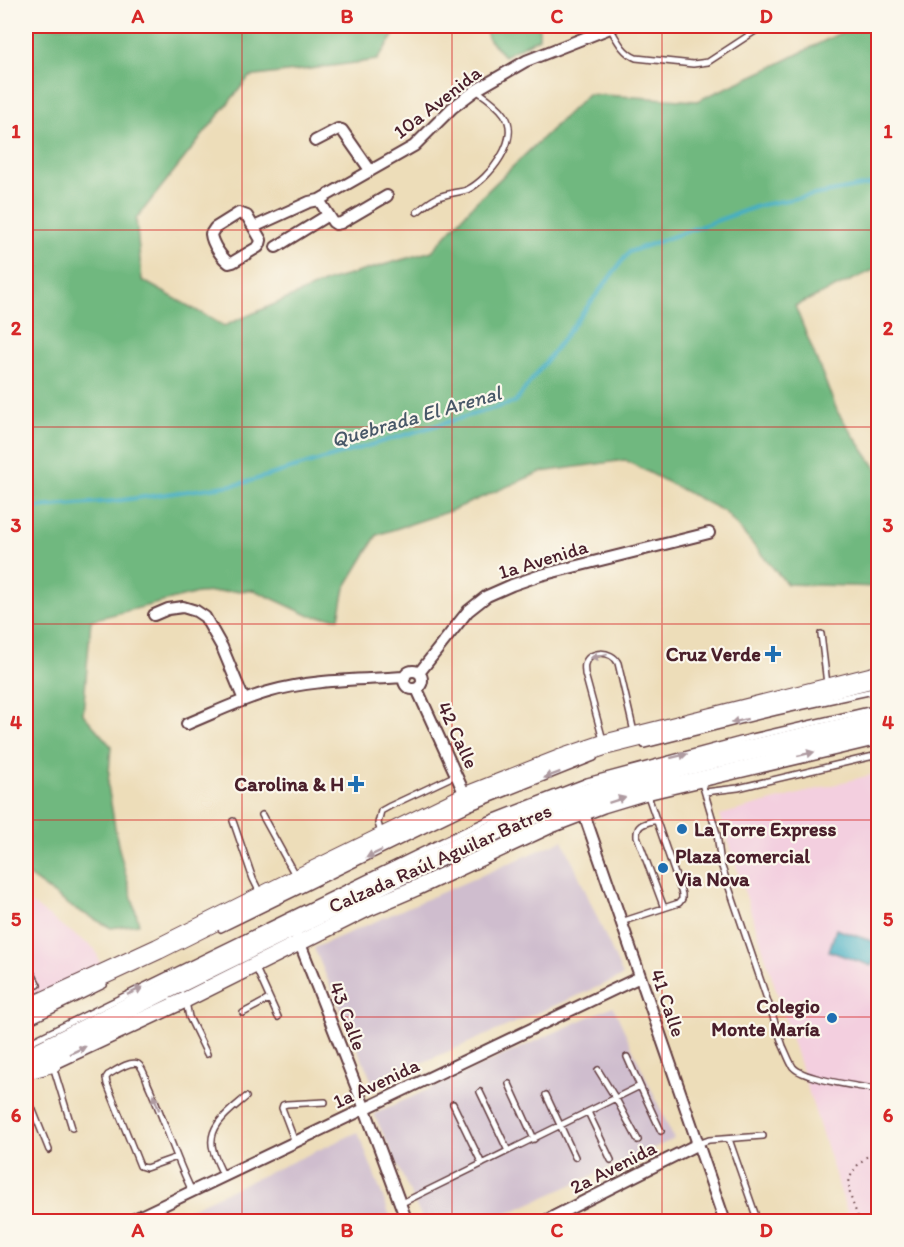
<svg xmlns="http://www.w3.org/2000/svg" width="904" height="1247" font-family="Itim,sans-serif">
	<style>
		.built { fill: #f3cfdf }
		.industrial { fill: #cfbdce }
		.forest { fill: #6fb87f; stroke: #5c6c55; stroke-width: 1.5 }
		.water { fill: #44aec3; stroke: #476677; stroke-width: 1.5 }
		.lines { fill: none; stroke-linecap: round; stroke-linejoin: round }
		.stream { stroke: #44aec3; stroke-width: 4 }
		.lane-casing { stroke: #623c40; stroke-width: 8 }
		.street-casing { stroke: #623c40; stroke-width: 14 }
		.secondary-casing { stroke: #623c40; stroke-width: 18 }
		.highway-casing { stroke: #623c40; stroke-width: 22 }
		.path { stroke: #623c40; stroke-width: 2; stroke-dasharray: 1.5 4.5; stroke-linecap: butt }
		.lane { stroke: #fff; stroke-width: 5 }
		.street { stroke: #fff; stroke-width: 10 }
		.secondary { stroke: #fff; stroke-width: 15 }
		.highway { stroke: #fff; stroke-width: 20 }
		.oneway { fill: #ae9aa0 }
		.grid { fill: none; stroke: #d62828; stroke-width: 1.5; stroke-opacity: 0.55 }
		.poi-dot { fill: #1f6fb2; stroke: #fbf7ec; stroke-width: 2 }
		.labels { text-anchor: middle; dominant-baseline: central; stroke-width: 4.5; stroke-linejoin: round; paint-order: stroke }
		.street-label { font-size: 20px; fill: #4a1f2b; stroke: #fbf7ec }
		.poi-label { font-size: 20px; font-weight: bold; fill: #4a1f2b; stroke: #fbf7ec; text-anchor: end }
		.water-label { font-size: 21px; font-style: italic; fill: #485868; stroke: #fbf7ec }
		.neatline { fill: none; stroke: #d62828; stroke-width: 2 }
		.grid-label { font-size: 20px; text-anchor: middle; font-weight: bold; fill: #d62828 }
	</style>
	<rect width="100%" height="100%" fill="#fbf7ec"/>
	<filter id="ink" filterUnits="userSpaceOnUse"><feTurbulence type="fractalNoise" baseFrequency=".0167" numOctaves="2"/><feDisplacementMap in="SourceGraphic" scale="12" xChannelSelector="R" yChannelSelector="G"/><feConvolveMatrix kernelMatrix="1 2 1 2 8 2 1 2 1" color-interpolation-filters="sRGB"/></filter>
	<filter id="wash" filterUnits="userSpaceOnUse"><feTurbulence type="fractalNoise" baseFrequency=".008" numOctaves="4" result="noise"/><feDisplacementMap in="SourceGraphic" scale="24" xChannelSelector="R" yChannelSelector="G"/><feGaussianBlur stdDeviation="1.35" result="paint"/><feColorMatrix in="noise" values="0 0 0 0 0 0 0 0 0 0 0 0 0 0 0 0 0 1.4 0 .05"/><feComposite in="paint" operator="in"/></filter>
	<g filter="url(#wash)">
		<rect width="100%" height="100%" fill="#edddb9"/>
		<!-- built -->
		<path class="built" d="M 878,773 L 878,1221 L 850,1221 L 720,815 Z
			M 26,900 L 95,949 L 104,974 L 26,1005 Z"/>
		<!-- industrial -->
		<path class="industrial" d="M 563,840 L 623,976 L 373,1084 L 314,948 Z
			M 613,1006 L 674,1139 L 491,1221 L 423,1221 L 374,1114 Z
			M 358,1132 L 392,1221 L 162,1221 Z"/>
		<!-- forest -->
		<path class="forest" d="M 26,26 L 400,26 L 377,60 L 249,77 L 136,219 L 142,280 L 224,326 L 328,281 L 432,251 L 473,205 L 588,94 L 697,101 L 770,68 L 844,31 L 878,28 L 878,268 L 795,306 L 838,413 L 878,471 L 878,587 L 787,584 L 725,512 L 625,460 L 541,472 L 450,511 L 377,535 L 345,588 L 339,618 L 310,616 L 254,590 L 198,593 L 91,620 L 83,714 L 111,746 L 108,786 L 118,845 L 139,924 L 111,928 L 72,907 L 26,874 Z
			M 484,26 L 539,26 L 539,38 L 504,56 L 489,40 Z"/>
		<!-- water -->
		<path class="water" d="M 836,929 L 878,943 L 872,966 L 829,951 Z"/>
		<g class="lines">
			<!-- stream -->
			<path class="stream" d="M 26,508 L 115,501 L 240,484 L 515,402 L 629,252 L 761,205 L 878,183"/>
		</g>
	</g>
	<g filter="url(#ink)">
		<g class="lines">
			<!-- lane casing -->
			<g class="lane-casing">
				<path id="lane" d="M 610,28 C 617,40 623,53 636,58 L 693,64 L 708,62 L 763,26
					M 417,212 C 427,204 436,196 449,194 C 455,192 461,192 467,190 C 489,179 522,139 504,114 C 497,104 486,97 476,90
					M 821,634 L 827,684
					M 603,740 L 585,674 C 585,671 584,667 585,664 C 589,650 612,650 618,663 L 634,732
					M 644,745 L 776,712 L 878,690
					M 701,780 L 717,834 L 721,864 L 783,1046 C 786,1052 789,1061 793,1067 C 804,1080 861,1086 878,1090
					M 705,792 L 738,788 L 878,755
					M 262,815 L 295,875
					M 656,820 C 646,823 636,824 637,836 L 664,908
					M 233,821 L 253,879 L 260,893
					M 381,833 L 378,823 L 381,811 L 390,806 L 456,775
					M 621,922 L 679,903 L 682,899 L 682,894 L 647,793
					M 221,929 L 471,807 L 594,758
					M 255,966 L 278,1017
					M 26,968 L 33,975 L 38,985
					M 186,1002 L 189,1017 L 207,1054
					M 243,1013 L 269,999
					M 26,1023 L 104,985
					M 26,1044 L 434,845 L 487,820 L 587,781 L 748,738 L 878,708
					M 53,1066 L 72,1128
					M 598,1070 L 616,1099 L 638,1140
					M 509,1084 L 534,1139
					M 640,1086 L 661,1131
					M 480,1092 L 508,1151
					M 26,1093 L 49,1150
					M 546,1095 L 575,1157
					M 453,1104 L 482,1164
					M 588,1112 L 611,1160
					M 729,1139 L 758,1222
					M 295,1142 L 282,1108 L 283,1105 L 287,1104 L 325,1102
					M 698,1144 L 709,1140 L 763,1136
					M 177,1157 L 146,1168 L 140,1166 L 107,1084 L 106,1078 L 108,1075 C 115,1071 130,1060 138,1064 C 143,1067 146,1078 148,1084 C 164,1119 175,1157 192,1191
					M 224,1177 C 220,1168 215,1159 213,1150 C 206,1126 231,1110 246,1097
					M 400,1204 L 640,1086 L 627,1057"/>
			</g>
			<!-- street casing -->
			<g class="street-casing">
				<path id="street" d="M 315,141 L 338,129 L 342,130 L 370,170
					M 319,200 L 333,222 L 336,224 L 341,223 L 387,196
					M 239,213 L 247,216 L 261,240 L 260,244 L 258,247 L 233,262 L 229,263 C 222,258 212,244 211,234 L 215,228 Z
					M 254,227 L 309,202 L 319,200 L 414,146 L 452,108 L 476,90 L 526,61 L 610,28 L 614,26
					M 276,247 L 328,215
					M 154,615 L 168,609 L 183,607 L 196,611 L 205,617 L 222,647 L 244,700
					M404 680a9 9 0 1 1 18 0a9 9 0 1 1-18 0Z
					M 419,673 L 468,611 L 487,596 L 512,585 L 541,575 L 709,533
					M 417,689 L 466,797
					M 187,724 C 214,713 240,700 268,692 C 312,679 360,680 405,677
					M 582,808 L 725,1222
					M 297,936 L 365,1109 L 407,1222
					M 128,1222 L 640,977
					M 543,1222 L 698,1144"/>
			</g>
			<!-- secondary casing -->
			<g class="secondary-casing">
				<path id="secondary" d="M 42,1067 L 185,1000 L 369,908 L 416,888 L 551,825 L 603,805 L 646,792 L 878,737"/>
			</g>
			<!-- highway casing -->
			<g class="highway-casing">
				<path id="highway" d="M 26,1010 L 158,949 L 298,879 L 466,797 L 560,760 L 604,745 L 878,676
					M 26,1059 C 139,1002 252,946 366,891 C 436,858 505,822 578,797 C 676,762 779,746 878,720
					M 26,1069 L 52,1062"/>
			</g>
			<!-- path -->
			<path class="path" d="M 860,1222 C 856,1211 848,1194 849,1184 C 850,1168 867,1156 878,1148"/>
			<!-- lane -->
			<use href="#lane" class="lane"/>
			<!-- street -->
			<use href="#street" class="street"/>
			<!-- secondary -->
			<use href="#secondary" class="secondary"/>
			<!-- highway -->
			<use href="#highway" class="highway"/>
		</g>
		<!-- one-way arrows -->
		<defs><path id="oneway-solid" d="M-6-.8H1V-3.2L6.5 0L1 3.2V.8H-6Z" transform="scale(1.5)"/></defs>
		<g class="oneway">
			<use href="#oneway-solid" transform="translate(599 656) rotate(167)"/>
			<use href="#oneway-solid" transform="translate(739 721) rotate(166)"/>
			<use href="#oneway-solid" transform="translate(806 754) rotate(-13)"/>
			<use href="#oneway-solid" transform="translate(679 756) rotate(-14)"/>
			<use href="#oneway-solid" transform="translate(552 775) rotate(159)"/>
			<use href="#oneway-solid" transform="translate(617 800) rotate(-18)"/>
			<use href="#oneway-solid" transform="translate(374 854) rotate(154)"/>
			<use href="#oneway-solid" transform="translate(135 991) rotate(-26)"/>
			<use href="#oneway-solid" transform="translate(78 1050) rotate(-25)"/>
			<use href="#oneway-solid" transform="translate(156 1102) rotate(-111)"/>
		</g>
	</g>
	<!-- grid -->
	<path class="grid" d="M 242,26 L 242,1222M 452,26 L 452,1222M 662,26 L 662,1222M 26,230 L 878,230M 26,427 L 878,427M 26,624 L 878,624M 26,820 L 878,820M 26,1017 L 878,1017"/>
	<!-- markers -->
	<g class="poi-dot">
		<path d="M770 645h6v6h6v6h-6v6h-6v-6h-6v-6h6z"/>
		<path d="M353 775h6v6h6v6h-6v6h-6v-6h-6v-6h6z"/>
		<circle cx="682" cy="829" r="6"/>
		<circle cx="663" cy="868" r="6"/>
		<circle cx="832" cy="1018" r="6"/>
	</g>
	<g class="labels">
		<!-- street labels -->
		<g class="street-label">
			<text transform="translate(437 102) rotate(-38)">10a Avenida</text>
			<text transform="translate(543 559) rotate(-17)">1a Avenida</text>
			<text transform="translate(458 735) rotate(65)">42 Calle</text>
			<text transform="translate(440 858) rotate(-24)">Calzada Raúl Aguilar Batres</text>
			<text transform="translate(668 1003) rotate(71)">41 Calle</text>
			<text transform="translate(348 1016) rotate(69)">43 Calle</text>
			<text transform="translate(376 1083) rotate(-25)">1a Avenida</text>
			<text transform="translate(613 1167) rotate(-27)">2a Avenida</text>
		</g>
		<!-- poi labels -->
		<g class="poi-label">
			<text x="761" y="654">Cruz Verde</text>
			<text x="344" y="784">Carolina &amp; H</text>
			<text x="694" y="829" text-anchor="start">La Torre Express</text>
			<text x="675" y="856" text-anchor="start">Plaza comercial<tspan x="675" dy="23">Via Nova</tspan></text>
			<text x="820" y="1006">Colegio<tspan x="820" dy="23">Monte María</tspan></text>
		</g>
		<!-- water labels -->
		<g class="water-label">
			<text transform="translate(416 416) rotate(-16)">Quebrada El Arenal</text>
		</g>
	</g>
	<!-- margin -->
	<rect width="904" height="1247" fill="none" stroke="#fbf7ec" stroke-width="66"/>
	<rect x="33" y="33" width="838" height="1181" class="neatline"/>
	<g class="grid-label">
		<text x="138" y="23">A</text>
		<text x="347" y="23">B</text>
		<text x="557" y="23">C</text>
		<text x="766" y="23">D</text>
		<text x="16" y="138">1</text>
		<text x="888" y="138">1</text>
		<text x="16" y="335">2</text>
		<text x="888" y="335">2</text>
		<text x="16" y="532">3</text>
		<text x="888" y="532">3</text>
		<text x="16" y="729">4</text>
		<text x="888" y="729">4</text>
		<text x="16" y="926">5</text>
		<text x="888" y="926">5</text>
		<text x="16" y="1122">6</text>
		<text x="888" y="1122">6</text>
		<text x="138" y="1237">A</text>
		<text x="347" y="1237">B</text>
		<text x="557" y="1237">C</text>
		<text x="766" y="1237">D</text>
	</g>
</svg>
